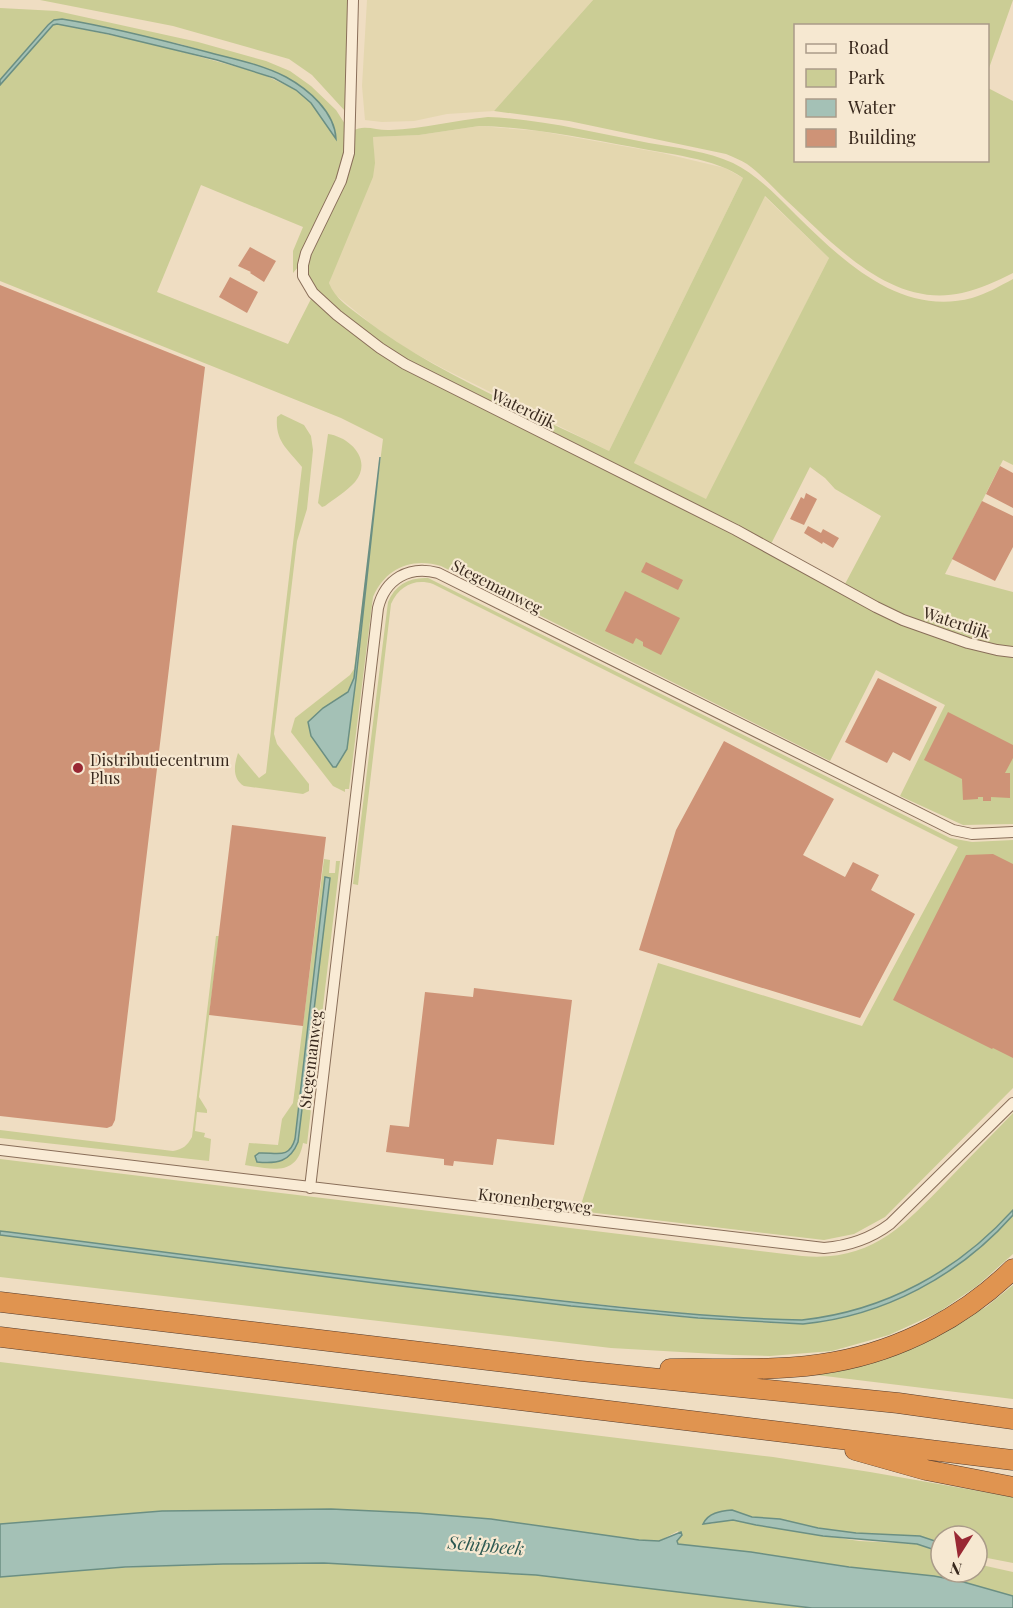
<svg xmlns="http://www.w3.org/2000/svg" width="1013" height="1608" font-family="'Playfair Display',serif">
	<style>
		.farmland { fill: #e4d7af }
		.green { fill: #cbcd95; fill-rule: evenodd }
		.water { fill: #a4c1b6; stroke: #6b8f83; stroke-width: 1.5 }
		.building { fill: #ce9377 }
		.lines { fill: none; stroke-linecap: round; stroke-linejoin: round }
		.minor-casing { stroke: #896e59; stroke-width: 12 }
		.motorway-casing { stroke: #563c2d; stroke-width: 21 }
		.minor { stroke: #f9ebd5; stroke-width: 10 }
		.motorway { stroke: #e09450; stroke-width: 20 }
		.poi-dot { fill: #992833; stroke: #f6e8d1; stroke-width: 2 }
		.labels { text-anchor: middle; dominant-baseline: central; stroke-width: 4.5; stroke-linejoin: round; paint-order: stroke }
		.street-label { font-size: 16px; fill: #38281d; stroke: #f6e8d1 }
		.poi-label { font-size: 16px; fill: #38281d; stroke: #f6e8d1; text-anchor: start }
		.water-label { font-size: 18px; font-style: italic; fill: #2c5851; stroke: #f6e8d1 }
	</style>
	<rect width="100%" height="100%" fill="#efddc2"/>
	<!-- farmland -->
	<path class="farmland" d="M 367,0 L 593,0 L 494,111 L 447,114 L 414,121 L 382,122 L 365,120 L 362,86 Z
		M 479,126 L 539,131 L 662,153 L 725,168 L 743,178 L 609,451 L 444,369 L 407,349 L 375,327 L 332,292 L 329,283 L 374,149 L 373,137 L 419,135 Z
		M 764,196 L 829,258 L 707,500 L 634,463 Z"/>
	<!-- green -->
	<path class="green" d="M 40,0 L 349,0 L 345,111 L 312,75 L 289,59 L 173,26 Z
		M 593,0 L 1013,0 L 988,71 L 988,26 L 796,26 L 796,160 L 988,160 L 988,88 L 1013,101 L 1013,273 C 997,281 980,289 962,293 C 891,309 834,244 787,201 C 774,189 761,174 747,164 C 741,160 733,157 726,154 L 569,121 L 494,111 Z
		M 0,8 L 57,11 L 198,42 L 266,61 L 290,71 L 311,86 L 336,110 L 345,124 L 346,157 L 298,267 L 293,273 L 293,251 L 303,227 L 201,185 L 157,292 L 288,344 L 312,297 L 369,343 L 710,520 L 858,601 L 1013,654 L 1013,824 L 963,825 L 900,796 L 945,705 L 876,670 L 830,761 L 441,566 C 411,557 385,569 373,597 L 349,789 L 345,789 L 345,792 L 333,786 L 291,732 L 295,718 L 350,675 L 354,669 L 383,439 L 341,418 L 0,281 L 0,85 L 53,25 L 57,24 L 149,43 L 260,73 L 296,90 L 311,103 L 326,123 L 326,112 L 311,94 L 296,83 L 269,70 L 180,44 L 62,19 L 48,24 L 0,80 Z
		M 488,117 C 542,119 596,133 649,143 C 677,148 707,151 733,163 C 757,175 777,196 796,215 C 842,260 900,317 972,298 C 986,294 1000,286 1013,279 L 1013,465 L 1003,460 L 945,574 L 1013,592 L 1013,649 L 977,643 L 889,610 L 845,584 L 881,516 L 835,489 L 825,478 L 810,467 L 771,544 L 406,362 L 335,310 L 309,281 L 307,264 L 353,131 C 363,124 378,131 390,130 C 423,129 455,120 488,117 ZM 479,126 C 530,127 582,138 633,147 C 666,154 716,158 743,178 L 609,451 C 528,411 435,373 363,318 C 350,308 335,299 329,283 L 373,177 L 375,163 L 373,137 L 419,135 ZM 765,196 L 829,258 L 706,499 L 634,463 Z
		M 281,414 L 304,425 L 311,436 L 313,450 L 307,509 L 297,541 L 274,734 L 277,744 L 309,784 L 309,791 L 303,794 L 244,786 C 232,779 234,765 238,753 L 259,778 L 266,773 L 302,467 C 288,449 275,442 277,417 Z
		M 328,434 C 350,437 373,460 355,482 C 347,491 334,499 325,506 L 322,507 L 318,503 Z
		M 428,578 L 950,838 L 972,842 L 1013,840 L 1013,1088 L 885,1217 L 854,1234 L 824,1240 L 579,1211 L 658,963 L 862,1026 L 958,847 L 433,584 C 415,578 399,586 391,604 L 358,885 L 353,884 L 388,602 C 395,585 409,577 428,578 Z
		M 324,859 L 330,860 L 329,873 L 335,873 L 336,861 L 340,861 L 307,1144 L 303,1143 C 297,1177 271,1169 245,1165 L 249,1143 L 278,1145 L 282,1119 L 293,1103 Z
		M 216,936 L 219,936 L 199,1097 L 207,1110 L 207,1113 L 197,1112 L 195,1131 L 205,1133 L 204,1137 L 211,1139 L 209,1161 L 0,1138 L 0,1130 L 173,1151 C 183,1149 187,1146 192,1137 Z
		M 1013,1113 L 1013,1210 C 962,1268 895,1305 819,1318 C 792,1323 762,1320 735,1317 C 685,1314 636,1308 587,1303 C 391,1283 196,1257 0,1231 L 0,1159 L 802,1256 C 871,1262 902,1227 946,1182 C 968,1159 991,1136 1013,1113 Z
		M 1013,1215 L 1013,1254 L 977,1286 L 939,1312 L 889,1335 L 832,1351 L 770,1356 L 733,1355 L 611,1348 L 0,1277 L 0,1235 C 161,1256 321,1277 482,1295 C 588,1308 695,1321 803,1324 C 884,1316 959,1276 1013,1215 Z
		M 1013,1285 L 1013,1399 L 792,1372 L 955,1323 L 986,1307 Z
		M 0,1362 L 773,1457 L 870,1472 L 1013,1497 L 1013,1563 L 977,1556 L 977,1536 L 941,1536 L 941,1543 L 920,1536 L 856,1533 L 818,1528 L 780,1519 L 752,1517 L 732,1510 L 710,1524 L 733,1519 L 756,1525 L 859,1541 L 917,1544 L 941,1552 L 941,1572 L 977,1572 L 977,1564 L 1013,1572 L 1013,1596 L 960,1581 L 934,1576 L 849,1567 L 751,1552 L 678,1544 L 677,1541 L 680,1538 L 678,1531 L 659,1541 L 639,1540 L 491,1519 L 417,1513 L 331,1509 L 162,1511 L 0,1524 Z
		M 324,1563 L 536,1575 L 812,1608 L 0,1608 L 0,1577 C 108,1566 216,1564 324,1563 Z"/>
	<!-- water -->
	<path class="water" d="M 62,19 C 112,27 162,40 211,53 C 235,59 263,65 286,77 C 308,89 335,112 336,139 L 311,103 L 296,90 L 274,78 L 217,60 L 109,34 L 57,24 L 53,25 L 0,85 L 0,80 L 48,25 L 54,20 Z
		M 380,457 L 356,679 L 347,749 L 336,767 L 333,767 L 311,736 L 308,722 L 323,708 L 348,692 L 354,678 Z
		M 325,877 L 330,878 L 298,1142 C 290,1162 277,1164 257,1162 L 255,1156 L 259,1153 C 276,1152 289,1160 295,1139 Z
		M 1013,1210 L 1013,1215 C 959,1276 884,1316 803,1324 L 698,1318 L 571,1306 L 375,1283 L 0,1235 L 0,1231 L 9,1232 C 170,1253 330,1274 491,1293 C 594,1304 698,1318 802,1320 C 885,1311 958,1271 1013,1210 Z
		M 331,1509 L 417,1513 L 491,1519 L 639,1540 L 659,1541 L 681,1532 L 682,1535 L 677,1541 L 678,1544 L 751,1552 L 849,1567 L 934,1576 L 960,1581 L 1013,1596 L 1013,1608 L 812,1608 L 536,1575 L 324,1563 L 223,1564 L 125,1567 L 0,1577 L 0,1524 L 162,1511 Z
		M 732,1510 L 752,1517 L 780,1519 L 818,1528 L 856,1533 L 920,1536 L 941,1543 L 941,1552 L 917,1544 L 823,1536 L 756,1525 L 733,1520 L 703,1524 C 708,1513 720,1511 732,1510 Z"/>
	<!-- building -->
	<path class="building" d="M 250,247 L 276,261 L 264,282 L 250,273 L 251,272 L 238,266 Z
		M 230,277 L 258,292 L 247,313 L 219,297 Z
		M 0,285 L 205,367 L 115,1120 L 112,1126 L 107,1128 L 0,1116 Z
		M 1000,466 L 1013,473 L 1013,508 L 986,494 Z
		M 806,493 L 817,499 L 804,525 L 790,519 L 801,497 L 804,499 Z
		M 982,501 L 1013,516 L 1013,547 L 995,581 L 952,559 Z
		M 808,526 L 821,533 L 823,529 L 839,538 L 833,548 L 823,542 L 822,544 L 804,533 Z
		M 646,562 L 683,580 L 678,590 L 641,572 Z
		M 625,591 L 680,618 L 661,655 L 643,646 L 643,642 L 636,638 L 633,644 L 605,631 Z
		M 878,678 L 937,707 L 910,761 L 893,752 L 887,763 L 845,742 Z
		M 948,712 L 1013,745 L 1013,758 L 1005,773 L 1010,773 L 1010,798 L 991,797 L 991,801 L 983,801 L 983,797 L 978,797 L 978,799 L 963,800 L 962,779 L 924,760 Z
		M 724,741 L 834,799 L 803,855 L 845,877 L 853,862 L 879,875 L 871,890 L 915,914 L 860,1018 L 639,950 L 676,830 Z
		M 232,825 L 326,837 L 303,1026 L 209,1015 Z
		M 993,854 L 1013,864 L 1013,1058 L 993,1048 L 992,1049 L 893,1000 L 966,855 Z
		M 474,988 L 572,1000 L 554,1145 L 497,1139 L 493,1165 L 454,1161 L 453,1166 L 444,1165 L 444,1159 L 386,1152 L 390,1125 L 409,1127 L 425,992 L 473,997 Z"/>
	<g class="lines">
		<!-- minor casing -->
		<g class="minor-casing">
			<path id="minor" d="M 353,0 L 349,153 L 341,181 L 306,253 L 303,265 L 303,276 L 313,293 L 337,315 L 380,348 L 405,364 L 736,530 L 876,607 L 903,620 L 968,643 L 997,650 L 1013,652
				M 0,1150 L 824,1248 C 849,1246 870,1239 890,1224 L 1013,1103
				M 310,1188 L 378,608 C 385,579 409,565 438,573 L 953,830 L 972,834 L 1013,832"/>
		</g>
		<!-- motorway casing -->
		<g class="motorway-casing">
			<path id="motorway" d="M 0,1302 L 581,1371 L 898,1403 L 1013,1419
				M 0,1337 L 1013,1460
				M 670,1369 C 724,1368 780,1372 834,1362 C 901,1350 964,1317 1013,1269
				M 855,1450 L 926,1470 L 1013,1487"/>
		</g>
		<!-- minor -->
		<use href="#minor" class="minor"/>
		<!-- motorway -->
		<use href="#motorway" class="motorway"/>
	</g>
	<!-- markers -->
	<circle class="poi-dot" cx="78" cy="768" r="6"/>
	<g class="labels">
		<!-- street labels -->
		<g class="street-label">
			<text transform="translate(524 408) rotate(26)">Waterdijk</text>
			<text transform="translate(497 586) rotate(27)">Stegemanweg</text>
			<text transform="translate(957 622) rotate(18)">Waterdijk</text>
			<text transform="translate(310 1059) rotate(-83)">Stegemanweg</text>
			<text transform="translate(535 1200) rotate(7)">Kronenbergweg</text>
		</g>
		<!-- poi labels -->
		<g class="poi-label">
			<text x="90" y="759">Distributiecentrum<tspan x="90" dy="18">Plus</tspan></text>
		</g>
		<!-- water labels -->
		<g class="water-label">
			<text transform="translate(486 1545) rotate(5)">Schipbeek</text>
		</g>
	</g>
	<!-- legend -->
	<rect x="794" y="24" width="195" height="138" fill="#f6e8d1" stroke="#aa9b89" stroke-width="1.5"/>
	<rect x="806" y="44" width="30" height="9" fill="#f9ebd5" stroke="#aa9b89" stroke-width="1.5"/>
	<text x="848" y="54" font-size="18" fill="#38281d">Road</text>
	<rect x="806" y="69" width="30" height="18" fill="#cbcd95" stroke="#aa9b89" stroke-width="1.5"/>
	<text x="848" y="84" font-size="18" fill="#38281d">Park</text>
	<rect x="806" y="99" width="30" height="18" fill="#a4c1b6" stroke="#aa9b89" stroke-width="1.5"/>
	<text x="848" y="114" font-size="18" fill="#38281d">Water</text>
	<rect x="806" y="129" width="30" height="18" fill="#ce9377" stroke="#aa9b89" stroke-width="1.5"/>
	<text x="848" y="144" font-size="18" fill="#38281d">Building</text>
	<!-- north arrow -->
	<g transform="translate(959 1554) rotate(192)"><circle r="28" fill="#f6e8d1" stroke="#aa9b89" stroke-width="1.5"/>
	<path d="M0-4.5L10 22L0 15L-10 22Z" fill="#992833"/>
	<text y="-9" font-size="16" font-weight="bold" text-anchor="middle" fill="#38281d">N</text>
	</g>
</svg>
